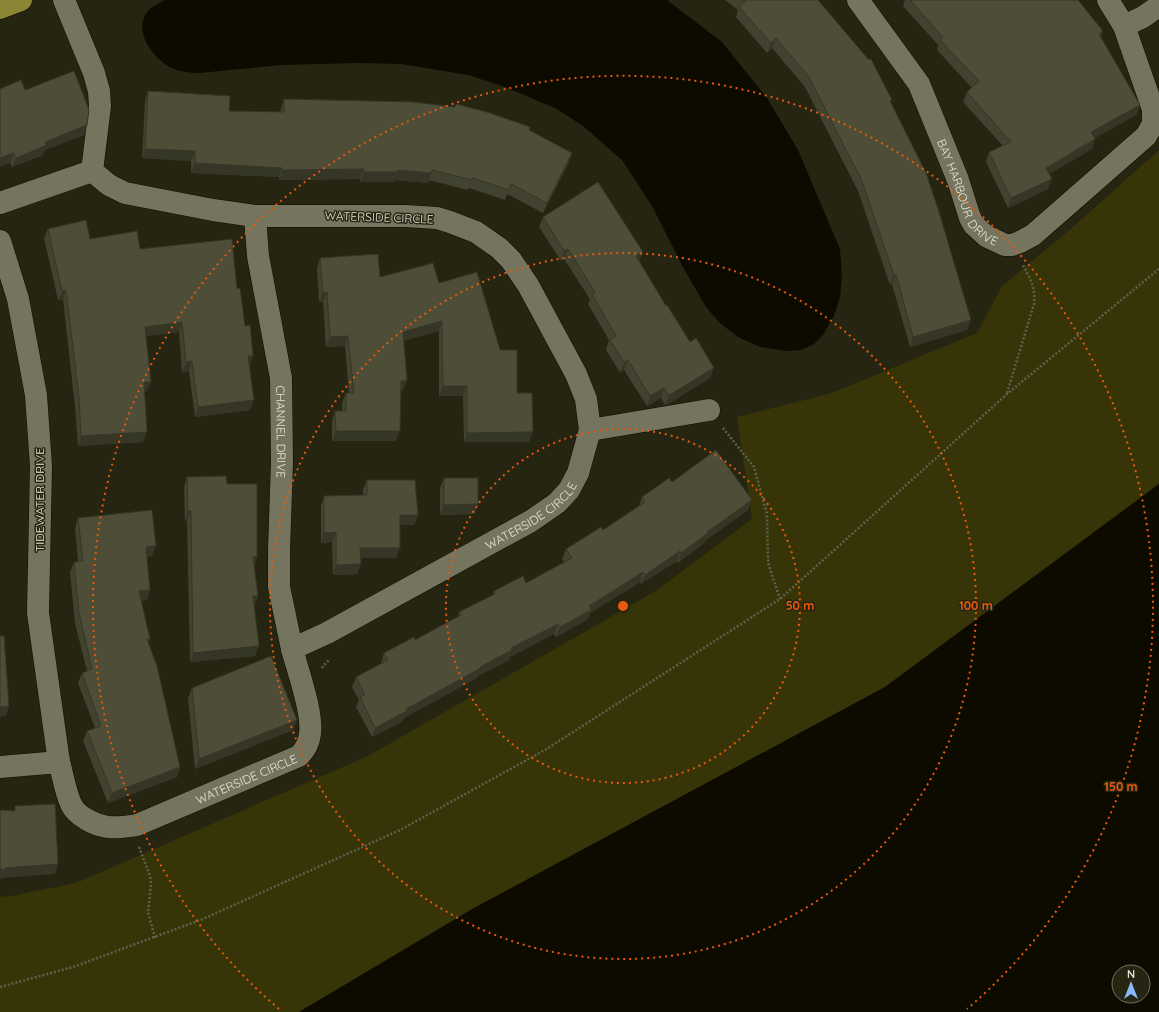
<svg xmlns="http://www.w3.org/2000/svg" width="1159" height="1012" font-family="Quicksand,sans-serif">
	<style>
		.green { fill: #373408 }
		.water { fill: #0d0b00; fill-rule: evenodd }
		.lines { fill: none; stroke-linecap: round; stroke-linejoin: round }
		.minor-casing { stroke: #0f0e01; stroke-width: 23 }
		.major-casing { stroke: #0f0e01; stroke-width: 23 }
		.path { stroke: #60604f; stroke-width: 2.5; stroke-dasharray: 2 2; stroke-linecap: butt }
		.minor { stroke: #75755f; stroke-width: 22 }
		.major { stroke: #8b8636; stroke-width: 22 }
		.wall { fill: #424230 }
		.shaded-wall { fill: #363627 }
		.building { fill: #4d4d38; stroke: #363627 }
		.ring { fill: none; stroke: #e8590c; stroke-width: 2; stroke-dasharray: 2 4 }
		.labels { text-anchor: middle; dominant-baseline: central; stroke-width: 3; stroke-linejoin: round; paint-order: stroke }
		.street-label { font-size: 12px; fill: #e6e6da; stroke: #262512 }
		.centre { fill: #e8590c; stroke: #262512; stroke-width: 2 }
		.ring-label { font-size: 12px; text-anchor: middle; font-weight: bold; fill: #e8590c; stroke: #262512; stroke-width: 3; stroke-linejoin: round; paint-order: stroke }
	</style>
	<rect width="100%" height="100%" fill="#262512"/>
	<!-- green -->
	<path class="green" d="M 1159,150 L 1159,484 L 885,687 L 474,908 L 299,1012 L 0,1012 L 0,896 L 6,897 L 76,883 L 368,756 L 654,592 L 752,519 L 737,417 L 832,393 L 977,333 L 1002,286 L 1073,227 Z"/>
	<!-- water -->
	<path class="water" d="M 165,0 L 667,0 L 722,42 L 767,98 L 798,150 L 840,249 L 842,275 L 840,297 L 834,316 L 823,335 L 814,344 L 801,350 L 787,351 L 760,347 L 738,337 L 720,323 L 706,307 L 684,269 L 652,206 L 622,160 L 583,126 L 557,109 L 505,87 L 468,75 L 401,64 L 358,63 L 282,65 L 200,73 C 190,73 181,72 172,68 C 153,59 131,30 149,10 C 153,6 160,3 165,0 Z
		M 1159,484 L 1159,1012 L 299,1012 L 474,908 L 885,687 ZM 1119,972 L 1143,972 L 1143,996 L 1119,996 Z"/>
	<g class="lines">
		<!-- minor casing -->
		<g class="minor-casing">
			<g id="minor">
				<path id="s1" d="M 858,0 L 919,84 L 958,180 L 970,218 L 974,225 L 986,236 L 1005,245 L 1012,245 L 1020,242 L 1033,235 L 1146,136 L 1153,124 L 1153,109 L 1124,26 L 1108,0"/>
				<path d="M 1124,26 L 1143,17 L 1159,6"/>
				<path d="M 0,203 L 92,171"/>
				<path id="s2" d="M 255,216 L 258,256 L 281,378 L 282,462 L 279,550 L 279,587 L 292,649"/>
				<path d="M 0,241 L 18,299 L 36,395 L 41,466 L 38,613 L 59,762"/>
				<path d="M 590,430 L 709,410"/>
				<path id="s3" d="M 0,767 L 59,762 C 63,775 65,791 71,804 C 74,811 79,815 86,819 C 104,830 117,828 137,825 L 299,756 C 305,750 309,742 310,734 C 313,713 298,671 292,649 L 327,633 L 531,521 L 557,503 L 569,490 L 578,473 L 590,430 L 586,399 L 576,374 L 528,285 L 511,260 L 499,248 L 476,232 L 450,222 L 437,218 L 405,216 L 255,216 L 213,210 L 125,193 L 109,185 L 92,171 L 100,106 L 99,91 L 94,73 L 64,0"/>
			</g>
		</g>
		<!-- major casing -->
		<g class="major-casing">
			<path id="major" d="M 0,8 L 21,0"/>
		</g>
		<!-- path -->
		<path class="path" d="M 1007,393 L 1034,304 C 1036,289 1030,278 1023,265
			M 723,428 L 754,467 L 767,514 L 768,563 L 780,599
			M 322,668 L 323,666 L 330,659
			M 139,847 L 150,876 L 151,885 L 148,912 L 155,938
			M 0,987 L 73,967 L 203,919 L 400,830 L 545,750 L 780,599 L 1007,394 L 1159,269"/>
		<!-- minor -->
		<use href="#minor" class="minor"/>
		<!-- major -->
		<use href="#major" class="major"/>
	</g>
	<!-- wall -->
	<path class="wall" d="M 725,0 L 818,0 L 891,103 L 971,320 L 967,330 L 910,347 L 892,284 L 890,285 L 858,191 L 805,87 L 772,48 L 767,53 L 736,17 L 738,10 Z
		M 905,0 L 1078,0 L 1101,37 L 1140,105 L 1136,115 L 1095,138 L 1092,149 L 1049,174 L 1048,189 L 1008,208 L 986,162 L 989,152 L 1003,146 L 963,102 L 967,92 L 972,88 L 937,50 L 938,45 L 903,6 Z
		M 25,90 L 84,135 L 45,150 L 43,155 L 12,167 L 10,163 Z
		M 148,91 L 229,111 L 280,112 L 281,109 L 284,99 L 529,130 L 569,163 L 543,213 L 507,194 L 505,200 L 469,188 L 468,190 L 429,180 L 428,183 L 395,180 L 394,182 L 360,182 L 360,179 L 279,180 L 279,177 L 191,173 L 191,161 L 142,158 L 145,101 Z
		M 543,217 L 639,261 L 666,306 L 710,378 L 668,404 L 665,405 L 661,398 L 647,406 L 624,370 L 620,372 L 606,350 L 609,340 L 588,304 L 590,299 L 564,259 L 561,261 L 539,227 Z
		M 48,229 L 90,239 L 140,249 L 237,289 L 249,365 L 250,410 L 195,417 L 189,371 L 182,372 L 179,332 L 146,336 L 147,391 L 144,392 L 143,442 L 78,446 L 75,407 L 63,299 L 58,300 L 44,238 Z
		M 320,258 L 380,277 L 439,283 L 500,350 L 517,393 L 529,442 L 464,442 L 463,396 L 439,396 L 439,331 L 403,341 L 407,380 L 403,390 L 401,391 L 396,441 L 332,441 L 332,421 L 335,411 L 342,411 L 342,403 L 346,393 L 349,393 L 345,346 L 326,347 L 323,302 L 319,302 L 317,268 Z
		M 187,477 L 227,484 L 254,566 L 258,596 L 254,606 L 255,656 L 190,662 L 187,521 L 185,521 L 184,487 Z
		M 444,478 L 478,504 L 475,514 L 440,515 L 440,488 Z
		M 367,480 L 418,515 L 414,525 L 400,525 L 396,558 L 361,558 L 357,574 L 333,575 L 332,542 L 321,543 L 321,506 L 324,496 L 363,495 L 363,490 Z
		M 672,482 L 748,510 L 706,540 L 704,543 L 678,563 L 677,561 L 641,584 L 640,582 L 590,613 L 587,620 L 556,637 L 554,634 L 510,657 L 509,660 L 478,676 L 477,678 L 404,718 L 403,721 L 372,737 L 356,707 L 359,700 L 352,687 L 356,677 L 381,664 L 381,663 L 384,653 L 415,640 L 458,617 L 459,612 L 493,595 L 494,591 L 526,583 L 564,562 L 562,559 L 566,549 L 603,530 L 639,506 L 642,497 Z
		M 78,518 L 152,556 L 147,557 L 150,590 L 147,600 L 141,601 L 150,639 L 148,643 L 180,767 L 177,777 L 108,803 L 83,741 L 87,731 L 95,728 L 78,683 L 82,673 L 87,671 L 75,623 L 70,572 L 74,562 L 78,561 L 75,528 Z
		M 192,688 L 293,730 L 195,769 L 188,698 Z"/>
	<!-- shaded-wall -->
	<path class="shaded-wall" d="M 1103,31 L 1100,41 L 1099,34 Z
		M 776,38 L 772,48 L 767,53 L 771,43 Z
		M 1140,105 L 1136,115 L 1088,142 L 1091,132 Z
		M 87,125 L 84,135 L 45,150 L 43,155 L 12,167 L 16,158 L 45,142 Z
		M 1095,139 L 1092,149 L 1043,178 L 1046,168 Z
		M 145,149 L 195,151 L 191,161 L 142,158 Z
		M 14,153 L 10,163 L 0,167 L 0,158 Z
		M 572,153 L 569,163 L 543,213 L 547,203 Z
		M 195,163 L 282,168 L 279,177 L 191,173 Z
		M 364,169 L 360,179 L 279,180 L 282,170 Z
		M 398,170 L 431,173 L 428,183 L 395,180 L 394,182 L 360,182 L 364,172 Z
		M 1052,179 L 1048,189 L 1008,208 L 1011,198 Z
		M 568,249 L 564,259 L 561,261 L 564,251 Z
		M 643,252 L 639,262 L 636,256 Z
		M 896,274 L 892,284 L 890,285 L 894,275 Z
		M 66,290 L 63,299 L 58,300 L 62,291 Z
		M 327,292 L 323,302 L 319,302 L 323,293 Z
		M 971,320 L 967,330 L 910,347 L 913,337 Z
		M 442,321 L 439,331 L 399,342 L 403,332 Z
		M 182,322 L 179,332 L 141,337 L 145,327 Z
		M 348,336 L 345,346 L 326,347 L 330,337 Z
		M 248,356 L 253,356 L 249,366 Z
		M 628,360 L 624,370 L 620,372 L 624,362 Z
		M 192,361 L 189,371 L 182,372 L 186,362 Z
		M 714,368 L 710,378 L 668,404 L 665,405 L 669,395 Z
		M 407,380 L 403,390 L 397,391 L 401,381 Z
		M 144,382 L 151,382 L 147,391 L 140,392 Z
		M 443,386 L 467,386 L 463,396 L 439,396 Z
		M 664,388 L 661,398 L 647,406 L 650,396 Z
		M 254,400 L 250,410 L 195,417 L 198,407 Z
		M 336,431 L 400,431 L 396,441 L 332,441 Z
		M 147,432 L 143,442 L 78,446 L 81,436 Z
		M 533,432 L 529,442 L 464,442 L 467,433 Z
		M 752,500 L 748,510 L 706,540 L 704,543 L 678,563 L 681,553 L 707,532 Z
		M 478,504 L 475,514 L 440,515 L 444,505 Z
		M 188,511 L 191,511 L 187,521 L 185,521 Z
		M 400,515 L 418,515 L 414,525 L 396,525 Z
		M 336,532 L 332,542 L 321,543 L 324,533 Z
		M 156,546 L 152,556 L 143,557 L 146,547 Z
		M 360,548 L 400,548 L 396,558 L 357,558 Z
		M 680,551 L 677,561 L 641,584 L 645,575 Z
		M 253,557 L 257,557 L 254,567 Z
		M 361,564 L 357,574 L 333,575 L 336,565 Z
		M 643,572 L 640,582 L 590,613 L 587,620 L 556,637 L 560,627 L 589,606 Z
		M 150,590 L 147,600 L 135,601 L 139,591 Z
		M 253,596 L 258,596 L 254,606 Z
		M 558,624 L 554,634 L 510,657 L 509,660 L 478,676 L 477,678 L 404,718 L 403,721 L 372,737 L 375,728 L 511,648 Z
		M 147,639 L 150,639 L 147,648 Z
		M 259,646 L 255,656 L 190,662 L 193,653 Z
		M 9,706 L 6,716 L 0,717 L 0,707 Z
		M 297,720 L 293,730 L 195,769 L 199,759 Z
		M 180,767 L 177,777 L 108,803 L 112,793 Z
		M 58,864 L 55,874 L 2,878 L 1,879 L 0,879 L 0,869 L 5,868 Z"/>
	<!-- building -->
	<path class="building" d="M 742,0 L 818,0 L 869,60 L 871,59 L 892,100 L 890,101 L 926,173 L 939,212 L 971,320 L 913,337 L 896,274 L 894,275 L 862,181 L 809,77 L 776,38 L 771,43 L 739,7 L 745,2 Z
		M 910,0 L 1078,0 L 1103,31 L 1099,34 L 1140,105 L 1091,132 L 1095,139 L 1046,168 L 1052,179 L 1011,198 L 989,152 L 1011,142 L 967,92 L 979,81 L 940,40 L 943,37 Z
		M 74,71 L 89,110 L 87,125 L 45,142 L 47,145 L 16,158 L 14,153 L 0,158 L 0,89 L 21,80 L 25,90 Z
		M 148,91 L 230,96 L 229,111 L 284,112 L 284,99 L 413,102 L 455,107 L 456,104 L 490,113 L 530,127 L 529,130 L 572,153 L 547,203 L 511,184 L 509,190 L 472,178 L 472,180 L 432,170 L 431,173 L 398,170 L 398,172 L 364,172 L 364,169 L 282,170 L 282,168 L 195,163 L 195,151 L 145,149 Z
		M 598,182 L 643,252 L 636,256 L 666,306 L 667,305 L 690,342 L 696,338 L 714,368 L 671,394 L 669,395 L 664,388 L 650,396 L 628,360 L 624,362 L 610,340 L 616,336 L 592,294 L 595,292 L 568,249 L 564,251 L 543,217 Z
		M 86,220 L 90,239 L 137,231 L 140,249 L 232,239 L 237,289 L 240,288 L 245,326 L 250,325 L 253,356 L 248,356 L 254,400 L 198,407 L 192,361 L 186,362 L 182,322 L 145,327 L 151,382 L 144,382 L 147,432 L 81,436 L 79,397 L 66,290 L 62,291 L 48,229 Z
		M 378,254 L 380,277 L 433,263 L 439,283 L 477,272 L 500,350 L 517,350 L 517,393 L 532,393 L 533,432 L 467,433 L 467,386 L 443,386 L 442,321 L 403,332 L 407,380 L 401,381 L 400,431 L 336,431 L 335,411 L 346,411 L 346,393 L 354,393 L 348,336 L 330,337 L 327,292 L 323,293 L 320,258 Z
		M 716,450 L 752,500 L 707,532 L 708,533 L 681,553 L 680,551 L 645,575 L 643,572 L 589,606 L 591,610 L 560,627 L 558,624 L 511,648 L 512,650 L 480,667 L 481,668 L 406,709 L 407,711 L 375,728 L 360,697 L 365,695 L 356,677 L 388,660 L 384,653 L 414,637 L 415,640 L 461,615 L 459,612 L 495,594 L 494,591 L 523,576 L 526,583 L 572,558 L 566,549 L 601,527 L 603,530 L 645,502 L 642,497 L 669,478 L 672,482 Z
		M 226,476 L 227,484 L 257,484 L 257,557 L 253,557 L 258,596 L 253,596 L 259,646 L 193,653 L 191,511 L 188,511 L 187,477 Z
		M 444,478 L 478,478 L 478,504 L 444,505 Z
		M 367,480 L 415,480 L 418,515 L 400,515 L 400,548 L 360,548 L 361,564 L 336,565 L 336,532 L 324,533 L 324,496 L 367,495 Z
		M 152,510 L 156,546 L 146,547 L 150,590 L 139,591 L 150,639 L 147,639 L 157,666 L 180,767 L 112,793 L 87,731 L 101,726 L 82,673 L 92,669 L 79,613 L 74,562 L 83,561 L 78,518 Z
		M 0,636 L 4,636 L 9,706 L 0,707 Z
		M 271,656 L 297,720 L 199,759 L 192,688 Z
		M 55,804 L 58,864 L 5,868 L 5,870 L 0,869 L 0,810 L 15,811 L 15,806 Z"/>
	<!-- distance rings -->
	<g class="ring">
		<circle cx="623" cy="606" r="177"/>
		<circle cx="623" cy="606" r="353"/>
		<path d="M279 1009A530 530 0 1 1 967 1009"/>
	</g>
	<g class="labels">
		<!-- street labels -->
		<g class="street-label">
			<text stroke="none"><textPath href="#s1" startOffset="224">BAY HARBOUR DRIVE</textPath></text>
			<text transform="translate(379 217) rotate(2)">WATERSIDE CIRCLE</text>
			<text stroke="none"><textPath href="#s2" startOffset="218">CHANNEL DRIVE</textPath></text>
			<text transform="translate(39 500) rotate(-90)">TIDEWATER DRIVE</text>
			<text stroke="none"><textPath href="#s3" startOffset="740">WATERSIDE CIRCLE</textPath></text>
			<text stroke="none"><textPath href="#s3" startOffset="296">WATERSIDE CIRCLE</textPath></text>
		</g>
	</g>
	<circle cx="623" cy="606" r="6" class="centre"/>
	<g class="ring-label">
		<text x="800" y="610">50 m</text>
		<text x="976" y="610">100 m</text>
		<text x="1121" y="791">150 m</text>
	</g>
	<!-- north arrow -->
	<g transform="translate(1131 984)"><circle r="19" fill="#262512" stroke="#737262"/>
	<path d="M0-3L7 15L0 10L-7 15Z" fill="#89bafc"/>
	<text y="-6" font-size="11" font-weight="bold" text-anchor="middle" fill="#e6e6da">N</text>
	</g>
</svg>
